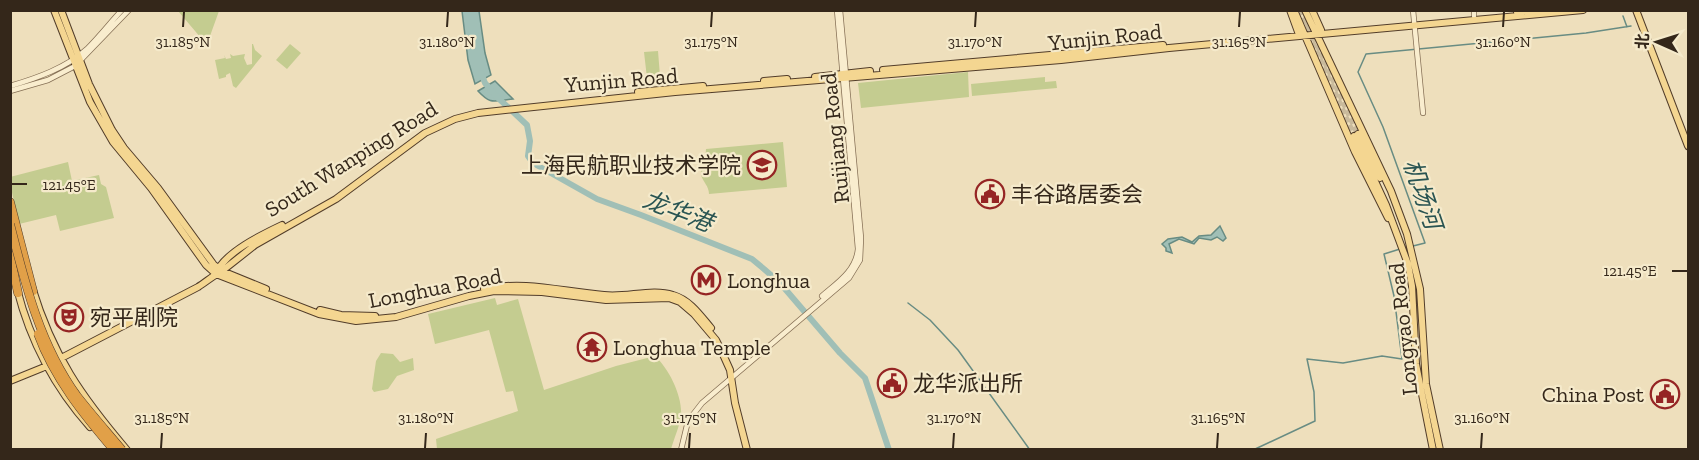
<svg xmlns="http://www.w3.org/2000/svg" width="1699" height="460" font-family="'Zilla Slab','Noto Sans SC',serif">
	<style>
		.green { fill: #c4cc90 }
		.water { fill: #a0bfb6; stroke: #688c83; stroke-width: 1.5 }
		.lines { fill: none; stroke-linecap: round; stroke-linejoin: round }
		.stream { stroke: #688c83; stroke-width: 1.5 }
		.river { stroke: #a0bfb6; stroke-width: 6 }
		.major-tunnel { stroke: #c9ba9c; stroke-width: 6; stroke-dasharray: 6 3; stroke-linecap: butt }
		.minor-casing { stroke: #856f55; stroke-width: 6 }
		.major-casing { stroke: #523d2a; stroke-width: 8 }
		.highway-casing { stroke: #523d2a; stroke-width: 9 }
		.minor { stroke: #f9edce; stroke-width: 4.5 }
		.major { stroke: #f4d691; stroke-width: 6 }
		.highway { stroke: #e1a048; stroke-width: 8 }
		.highway-bridge-casing { stroke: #523d2a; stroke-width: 9; stroke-linecap: butt }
		.highway-bridge { stroke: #e1a048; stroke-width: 8 }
		.ticks { fill: none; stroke: #34271a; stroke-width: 2 }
		.labels { text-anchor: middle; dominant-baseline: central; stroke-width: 4.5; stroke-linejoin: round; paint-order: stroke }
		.street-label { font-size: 22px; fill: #34271a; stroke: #f5eacb }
		.poi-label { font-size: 22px; fill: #34271a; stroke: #f5eacb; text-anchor: start }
		.water-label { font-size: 24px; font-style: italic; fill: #295452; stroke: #f5eacb }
		.ticks-label { font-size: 15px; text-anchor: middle; fill: #34271a; stroke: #f5eacb; stroke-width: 4.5; stroke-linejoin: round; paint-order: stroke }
	</style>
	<rect width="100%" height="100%" fill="#eedfbc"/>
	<!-- green -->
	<path class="green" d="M 178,11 L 219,11 L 210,36 L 201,38 Z
		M 252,44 L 253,44 L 255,50 L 262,56 L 236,88 L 233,86 L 230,73 L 226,75 L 226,77 L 219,79 L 215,60 L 225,58 L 224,55 L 226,59 L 231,58 L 230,54 L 233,56 L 245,54 L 244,58 L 247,65 L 252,64 Z
		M 290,44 L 301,53 L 287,69 L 276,60 Z
		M 658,51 L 660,76 L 647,78 L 644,52 Z
		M 968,72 L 969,97 L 861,108 L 858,83 Z
		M 1045,77 L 1045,82 L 1056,81 L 1057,88 L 972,96 L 971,84 Z
		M 783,142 L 787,187 L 709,194 C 709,186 703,182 701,175 C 700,165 706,158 706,149 Z
		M 68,162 L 72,181 L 99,175 L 101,184 L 106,187 L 114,218 L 60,231 L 56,215 L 19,224 L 11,188 L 10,177 Z
		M 495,298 L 497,305 L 518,299 L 544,390 L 616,366 L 655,356 C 669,369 683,396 681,417 C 679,427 674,439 671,449 L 437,449 L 436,439 L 518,411 L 513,391 L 506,392 L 489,330 L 435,344 L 428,314 Z
		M 381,353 L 393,354 L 400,362 L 413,358 L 414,370 L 397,376 L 388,389 L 374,392 L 372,389 L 376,361 Z"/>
	<!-- water -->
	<path class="water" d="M 462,11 L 479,11 L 485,53 L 491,75 L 475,84 L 468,60 Z
		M 495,81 L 513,99 C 493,101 491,105 478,91 Z
		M 1220,226 L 1226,238 L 1223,241 L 1217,237 L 1211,240 L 1199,238 L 1194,244 L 1179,239 L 1169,244 L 1172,253 L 1166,251 L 1166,248 L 1162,244 L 1168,239 L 1182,237 L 1192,242 L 1199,236 L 1211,235 Z"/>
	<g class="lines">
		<!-- stream -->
		<path class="stream" d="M 1623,16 L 1627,27
			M 1413,246 L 1425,243 L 1383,127 L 1358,72 L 1366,54 L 1586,33 L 1631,26
			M 908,303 L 930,320 L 958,350 L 1030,450
			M 1086,450 L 1098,450
			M 1253,450 L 1315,421 L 1314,392 L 1307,359 L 1343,363 L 1382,356 L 1402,359 L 1394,296 L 1384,254 L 1400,249"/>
		<!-- river -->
		<path class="river" d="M 481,73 L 485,83 L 496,96 L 527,125 L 530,141 L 528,156 L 533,163 L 597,199 L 641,215 L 752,259 L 764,269 L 780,283 L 840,353 L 865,378 L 889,450"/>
		<!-- major-tunnel -->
		<path class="major-tunnel" d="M 1298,10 L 1354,136
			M 1306,20 L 1358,134"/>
		<!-- minor casing -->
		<g class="minor-casing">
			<path id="minor" d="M 1413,10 L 1423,113
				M 1474,10 L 1474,16
				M 10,86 C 37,78 66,68 87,49 C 99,37 110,23 122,10
				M 10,91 L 48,80 L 75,66 L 129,10
				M 822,296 C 837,283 856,271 858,249 L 837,10
				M 681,450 L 688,421 L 702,403 L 849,278 L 860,260 L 861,238 L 840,10"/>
		</g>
		<!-- major casing -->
		<g class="major-casing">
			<path id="major" d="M 54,10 L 90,102 L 113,142 L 151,188 L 206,265 L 216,274 L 319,314 L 356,321 L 396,317 L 469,296 L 494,291 L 542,292 L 606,300 L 669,298 L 680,302 L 694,314 L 716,340 L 721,350 L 730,370 L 735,403 L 747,450
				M 61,10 L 89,84 L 112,130 L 124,148 L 158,188 L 214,265 L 222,271 L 266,289
				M 1290,10 L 1298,32
				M 1294,10 L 1355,152 L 1388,218
				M 1305,10 L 1391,191 L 1407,234 L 1420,289 L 1426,384 L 1440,450
				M 1312,10 L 1321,30
				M 1636,10 L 1688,146
				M 1517,12 L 1537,10
				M 883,70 L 1163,45
				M 815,77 L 870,71
				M 764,81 L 787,79
				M 638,92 L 703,86
				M 1358,134 L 1380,178
				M 1354,136 L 1386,205 L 1408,264 L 1412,286 L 1416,364 L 1433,450
				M 216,274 C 223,253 263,234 282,225
				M 32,287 C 53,356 81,396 127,450
				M 17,289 C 30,340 55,388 90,427
				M 484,289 C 526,280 563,292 604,295 C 626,298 652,288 673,295 C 690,300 700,315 711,328
				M 320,310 L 341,315 L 375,316
				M 10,381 L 42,368 L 198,287 C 206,282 214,275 222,271 L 255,245 L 336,199 L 425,133 L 455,119 L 478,113 L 675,92 L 1061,60 L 1169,48 L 1583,10"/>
		</g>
		<!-- highway casing -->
		<g class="highway-casing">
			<path id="highway" d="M 10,202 L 33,291
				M 10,255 L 18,293"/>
		</g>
		<!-- minor -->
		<use href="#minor" class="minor"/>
		<!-- major -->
		<use href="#major" class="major"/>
		<!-- highway -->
		<use href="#highway" class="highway"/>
		<!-- highway-bridge casing -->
		<g class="highway-bridge-casing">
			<path id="highway-bridge" d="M 10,224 C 25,284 40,345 77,396 C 91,414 107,432 122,450
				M 38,334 C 54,378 84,415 114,450"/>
		</g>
		<!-- highway-bridge -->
		<use href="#highway-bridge" class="highway-bridge"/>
	</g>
	<!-- ticks -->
	<path class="ticks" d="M 183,27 L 184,12M 447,27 L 448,12M 711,27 L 712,12M 975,27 L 976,12M 1239,27 L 1240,12M 1503,27 L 1504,12M 12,184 L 27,184M 1672,271 L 1687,271M 161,448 L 162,433M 425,448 L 426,433M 689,448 L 690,433M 953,448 L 954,433M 1217,448 L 1218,433M 1481,448 L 1482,433"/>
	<!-- icons -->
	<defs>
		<g id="university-ring" transform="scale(1.5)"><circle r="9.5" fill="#f5eacb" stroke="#952524" stroke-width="1.5"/><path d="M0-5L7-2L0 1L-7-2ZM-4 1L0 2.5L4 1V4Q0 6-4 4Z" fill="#952524"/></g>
		<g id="civic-ring" transform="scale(1.5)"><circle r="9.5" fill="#f5eacb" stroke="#952524" stroke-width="1.5"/><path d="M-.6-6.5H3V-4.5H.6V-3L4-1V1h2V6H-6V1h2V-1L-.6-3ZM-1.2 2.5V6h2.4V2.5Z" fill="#952524"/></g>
		<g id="metro-ring" transform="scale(1.5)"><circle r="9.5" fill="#f5eacb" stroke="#952524" stroke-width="1.5"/><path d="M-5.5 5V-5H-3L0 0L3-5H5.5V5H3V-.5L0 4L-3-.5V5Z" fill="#952524"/></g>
		<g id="theatre-ring" transform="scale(1.5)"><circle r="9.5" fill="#f5eacb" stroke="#952524" stroke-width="1.5"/><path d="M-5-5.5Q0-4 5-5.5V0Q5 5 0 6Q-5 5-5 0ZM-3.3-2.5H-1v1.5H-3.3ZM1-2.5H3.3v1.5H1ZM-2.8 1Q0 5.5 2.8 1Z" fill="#952524"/></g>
		<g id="temple-ring" transform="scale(1.5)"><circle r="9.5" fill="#f5eacb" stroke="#952524" stroke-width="1.5"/><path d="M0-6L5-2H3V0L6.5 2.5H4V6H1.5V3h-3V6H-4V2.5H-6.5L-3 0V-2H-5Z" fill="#952524"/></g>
	</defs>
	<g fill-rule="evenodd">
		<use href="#university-ring" x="762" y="165"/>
		<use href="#civic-ring" x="990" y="194"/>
		<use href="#metro-ring" x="706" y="280"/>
		<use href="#theatre-ring" x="69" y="317"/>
		<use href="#temple-ring" x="592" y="347"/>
		<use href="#civic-ring" x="892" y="383"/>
		<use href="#civic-ring" x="1665" y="394"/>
	</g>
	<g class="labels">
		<!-- street labels -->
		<g class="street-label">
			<text transform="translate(1105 37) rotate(-6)">Yunjin Road</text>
			<text transform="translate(621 80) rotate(-5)">Yunjin Road</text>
			<text transform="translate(835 138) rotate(-96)">Ruijiang Road</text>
			<text transform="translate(351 159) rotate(-32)">South Wanping Road</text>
			<text transform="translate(435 288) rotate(-11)">Longhua Road</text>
			<text transform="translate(1403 329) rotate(-96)">Longyao Road</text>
		</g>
		<!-- poi labels -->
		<g class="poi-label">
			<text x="741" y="165" text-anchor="end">上海民航职业技术学院</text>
			<text x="1011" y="194">丰谷路居委会</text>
			<text x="727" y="280">Longhua</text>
			<text x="90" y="317">宛平剧院</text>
			<text x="613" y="347">Longhua Temple</text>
			<text x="913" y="383">龙华派出所</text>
			<text x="1644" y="394" text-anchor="end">China Post</text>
		</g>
		<!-- water labels -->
		<g class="water-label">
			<text transform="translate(1423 194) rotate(71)">机场河</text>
			<text transform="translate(678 211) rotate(21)">龙华港</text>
		</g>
	</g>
	<g class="ticks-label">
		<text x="1239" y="47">31.165°N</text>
		<text x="1503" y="47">31.160°N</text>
		<text x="183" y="47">31.185°N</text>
		<text x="447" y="47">31.180°N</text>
		<text x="711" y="47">31.175°N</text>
		<text x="975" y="47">31.170°N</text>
		<text x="69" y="190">121.45°E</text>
		<text x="1630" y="276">121.45°E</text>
		<text x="162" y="423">31.185°N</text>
		<text x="426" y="423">31.180°N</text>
		<text x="690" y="423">31.175°N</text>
		<text x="954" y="423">31.170°N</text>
		<text x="1218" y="423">31.165°N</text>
		<text x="1482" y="423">31.160°N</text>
	</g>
	<!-- border -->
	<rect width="1699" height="460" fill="none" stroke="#34271a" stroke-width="24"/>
	<!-- north arrow -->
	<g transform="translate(1657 42) rotate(273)" stroke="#f5eacb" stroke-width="4.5" paint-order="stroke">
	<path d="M0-4.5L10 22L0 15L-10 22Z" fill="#34271a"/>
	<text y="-9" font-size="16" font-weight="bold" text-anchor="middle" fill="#34271a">北</text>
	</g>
</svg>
